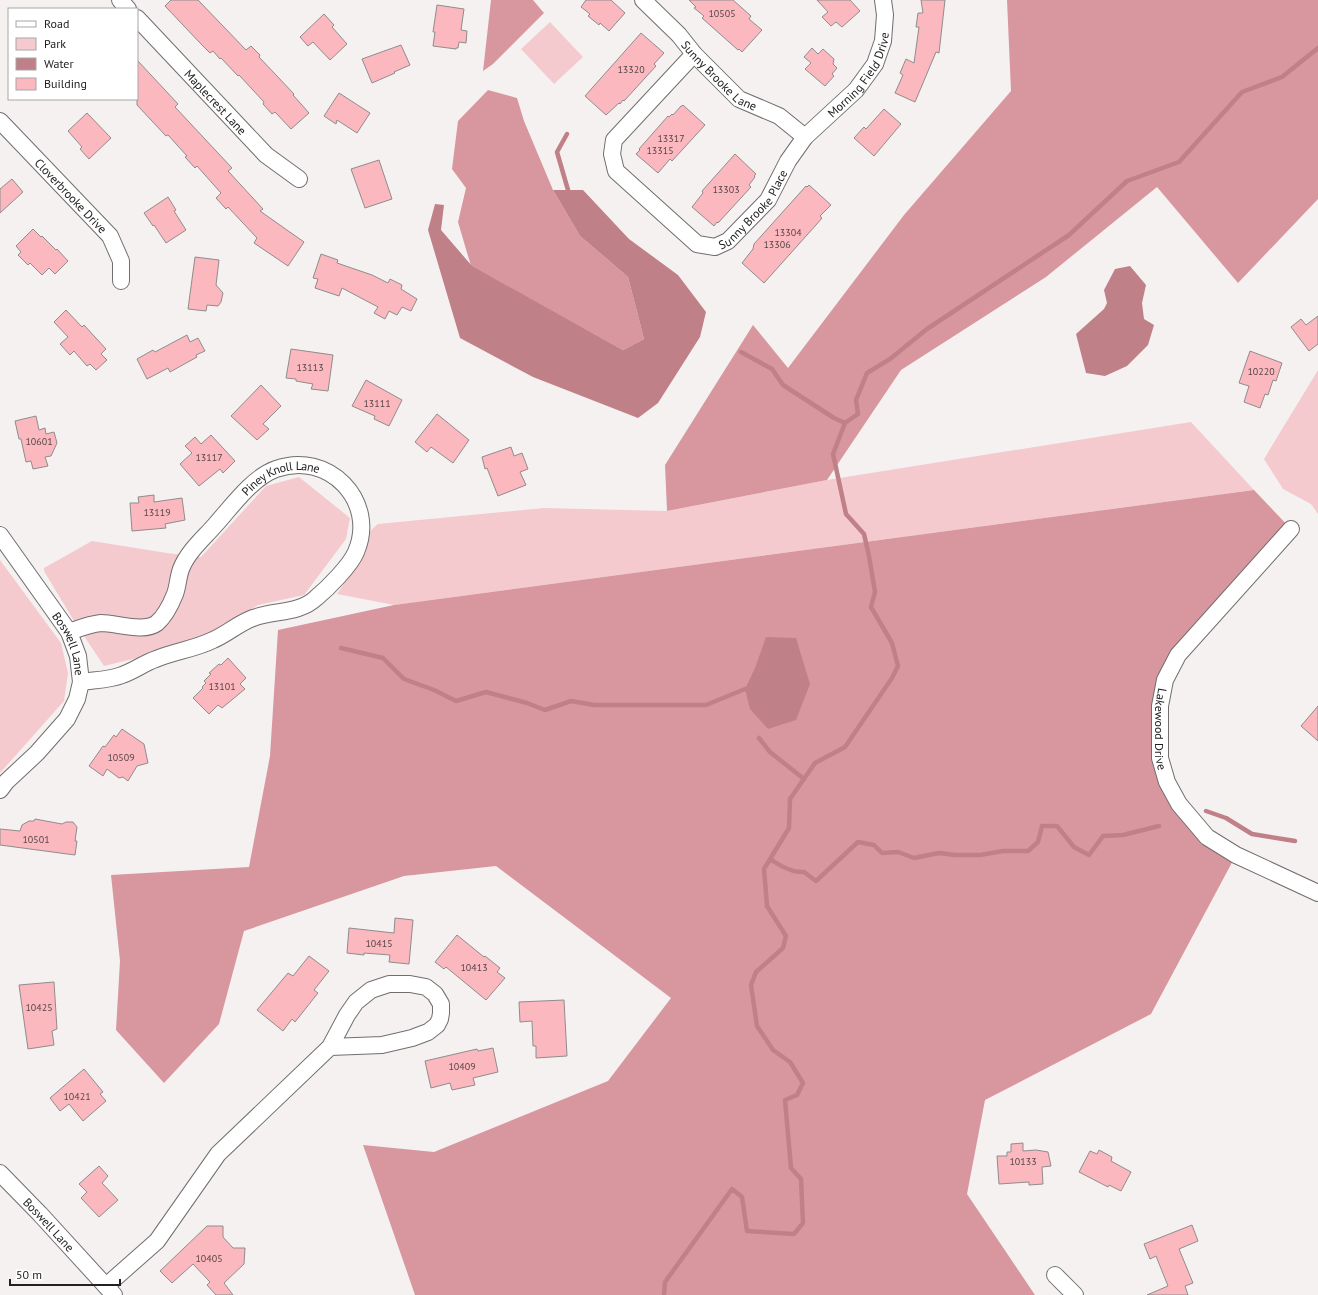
<svg xmlns="http://www.w3.org/2000/svg" width="1318" height="1295" font-family="'PT Sans',sans-serif">
	<style>
		.green { fill: #f4cace }
		.forest { fill: #d8979e }
		.water { fill: #bf8087 }
		.lines { fill: none; stroke-linecap: round; stroke-linejoin: round }
		.stream { stroke: #bf8087; stroke-width: 4.5 }
		.building { fill: #fbb8bf; stroke: #908c8c }
		.minor-casing { stroke: #716e6e; stroke-width: 18 }
		.minor { stroke: #fff; stroke-width: 16 }
		.labels { text-anchor: middle; dominant-baseline: central; stroke-width: 4; stroke-linejoin: round; paint-order: stroke }
		.number-label { font-size: 10px; fill: #584748 }
		.street-label { font-size: 12px; fill: #222121; stroke: #fff }
	</style>
	<rect width="100%" height="100%" fill="#f5f1f1"/>
	<!-- green -->
	<path class="green" d="M 550,22 L 583,57 L 554,84 L 521,49 Z
		M 1318,370 L 1318,514 L 1311,504 L 1283,489 L 1264,459 Z
		M 1191,422 L 1254,490 L 394,605 L 337,594 L 365,553 L 370,531 L 378,524 L 544,508 L 667,511 L 827,480 Z
		M 299,477 L 350,518 L 346,539 L 304,595 L 258,605 L 216,631 L 157,650 L 141,657 L 104,666 L 74,621 L 44,571 L 44,568 L 92,541 L 167,553 L 201,557 L 266,486 Z
		M 0,560 L 61,643 L 68,673 L 64,701 L 0,773 Z"/>
	<!-- forest -->
	<path class="forest" d="M 491,0 L 533,0 L 544,13 L 493,64 L 483,71 Z
		M 1007,0 L 1318,0 L 1318,199 L 1238,283 L 1157,187 L 1046,277 L 901,370 L 827,480 L 667,511 L 665,465 L 753,325 L 788,368 L 904,215 L 1011,91 Z
		M 488,90 L 517,98 L 524,121 L 553,190 L 580,236 L 628,277 L 644,339 L 623,350 L 471,266 L 458,222 L 466,188 L 452,169 L 458,121 Z
		M 1254,490 L 1291,529 L 1165,680 L 1160,758 L 1179,804 L 1236,855 L 1151,1014 L 985,1100 L 967,1194 L 1035,1295 L 415,1295 L 363,1145 L 434,1152 L 608,1081 L 671,998 L 496,866 L 404,876 L 244,931 L 219,1024 L 164,1083 L 116,1030 L 120,961 L 111,875 L 249,867 L 270,756 L 278,630 L 394,605 Z"/>
	<!-- water -->
	<path class="water" d="M 553,190 L 583,190 L 629,239 L 678,275 L 706,312 L 700,337 L 658,403 L 638,418 L 533,377 L 460,338 L 428,230 L 435,204 L 444,205 L 441,230 L 472,266 L 623,350 L 644,339 L 628,277 L 580,236 Z
		M 1130,266 L 1146,285 L 1142,303 L 1144,319 L 1154,325 L 1148,345 L 1127,366 L 1105,376 L 1086,373 L 1076,334 L 1104,309 L 1107,303 L 1104,290 L 1115,269 Z
		M 766,637 L 796,638 L 810,684 L 796,720 L 768,729 L 750,709 L 745,689 L 755,668 Z"/>
	<g class="lines">
		<!-- stream -->
		<path class="stream" d="M 567,134 L 557,152 L 568,190
			M 741,352 L 772,369 L 783,385 L 834,418 L 845,423
			M 341,648 L 383,658 L 404,679 L 434,690 L 456,701 L 486,692 L 527,703 L 545,710 L 571,701 L 594,705 L 706,705 L 745,689
			M 759,738 L 770,752 L 804,779
			M 1206,811 L 1226,818 L 1252,834 L 1295,841
			M 770,859 C 780,866 792,873 804,872 L 816,881 L 858,842 L 874,845 L 882,853 L 898,852 L 914,858 L 939,853 L 955,855 L 980,855 L 1003,851 L 1028,851 L 1038,842 L 1042,826 L 1057,826 L 1074,847 L 1089,855 L 1103,836 L 1123,835 L 1159,826
			M 664,1295 L 665,1282 L 732,1189 L 742,1197 L 747,1231 L 794,1234 L 803,1223 L 801,1179 L 791,1168 L 785,1100 L 797,1095 L 803,1083 L 790,1062 L 773,1050 L 757,1026 L 751,985 L 756,972 L 783,948 L 786,936 L 767,906 L 764,869 L 789,828 L 790,799 L 815,763 L 845,747 L 892,678 L 898,666 L 892,643 L 871,607 L 875,592 L 869,556 L 864,534 L 846,514 L 833,454 L 845,423 L 858,414 L 856,400 L 867,373 L 890,359 L 927,329 L 1069,235 L 1127,181 L 1179,162 L 1242,92 L 1282,77 L 1318,48"/>
	</g>
	<!-- building -->
	<path class="building" d="M 171,0 L 198,0 L 246,50 L 251,46 L 260,55 L 259,57 L 294,94 L 293,95 L 309,113 L 291,129 L 275,112 L 272,114 L 263,104 L 264,102 L 239,75 L 238,76 L 221,58 L 220,59 L 213,51 L 210,53 L 201,44 L 165,6 Z
		M 586,0 L 611,0 L 625,13 L 609,31 L 600,23 L 599,25 L 588,16 L 590,14 L 581,7 Z
		M 689,0 L 733,0 L 751,16 L 749,19 L 762,30 L 742,52 L 739,49 L 738,50 L 702,18 L 704,16 L 694,8 L 696,7 Z
		M 817,0 L 850,0 L 860,11 L 842,27 L 836,22 L 831,26 L 822,17 L 828,12 Z
		M 921,0 L 945,0 L 939,53 L 936,52 L 915,102 L 895,93 L 903,75 L 900,73 L 906,59 L 914,63 L 919,27 L 916,27 L 918,13 L 923,13 Z
		M 437,5 L 464,9 L 461,30 L 467,31 L 466,43 L 459,42 L 458,48 L 456,48 L 456,49 L 433,46 L 435,32 L 433,32 Z
		M 324,14 L 334,25 L 332,27 L 347,44 L 330,60 L 313,42 L 308,46 L 300,37 Z
		M 641,33 L 664,53 L 654,64 L 656,66 L 624,101 L 623,100 L 620,104 L 619,103 L 606,115 L 585,96 Z
		M 401,45 L 410,65 L 394,72 L 395,73 L 372,83 L 362,59 Z
		M 812,48 L 818,54 L 823,49 L 834,59 L 833,64 L 837,68 L 832,74 L 834,76 L 825,86 L 805,69 L 811,63 L 804,57 Z
		M 137,60 L 178,104 L 175,107 L 232,168 L 228,171 L 263,209 L 260,211 L 304,242 L 288,266 L 254,243 L 257,238 L 228,207 L 226,209 L 216,198 L 221,193 L 197,166 L 195,168 L 185,157 L 187,156 L 168,135 L 166,136 L 137,105 Z
		M 339,93 L 370,113 L 357,133 L 337,120 L 336,124 L 324,116 Z
		M 683,105 L 705,125 L 672,161 L 670,159 L 658,173 L 636,154 L 640,150 L 639,149 L 668,116 L 669,117 L 672,114 L 673,115 L 681,106 L 682,106 Z
		M 884,109 L 901,124 L 874,156 L 854,138 L 864,127 L 866,129 Z
		M 87,113 L 111,138 L 89,159 L 80,149 L 82,147 L 68,131 Z
		M 735,154 L 756,174 L 754,176 L 755,177 L 749,185 L 751,187 L 718,223 L 717,222 L 714,226 L 692,207 L 703,193 L 702,191 Z
		M 379,160 L 392,199 L 365,208 L 351,169 Z
		M 12,179 L 23,192 L 0,213 L 0,189 Z
		M 809,185 L 831,205 L 820,216 L 822,218 L 816,225 L 764,283 L 742,263 L 753,249 L 754,244 L 806,186 L 807,187 Z
		M 168,197 L 176,210 L 174,211 L 186,230 L 166,243 L 154,225 L 153,226 L 144,213 Z
		M 33,229 L 41,237 L 42,236 L 56,250 L 57,249 L 68,261 L 55,274 L 49,268 L 42,275 L 30,263 L 28,265 L 18,255 L 21,252 L 16,246 Z
		M 321,254 L 338,260 L 337,263 L 372,275 L 388,283 L 390,279 L 402,285 L 401,289 L 417,299 L 411,311 L 402,307 L 397,315 L 389,311 L 385,319 L 374,313 L 378,307 L 342,288 L 339,296 L 315,288 L 318,279 L 313,278 Z
		M 195,257 L 219,260 L 216,285 L 223,293 L 221,302 L 218,306 L 207,305 L 206,311 L 188,309 Z
		M 66,310 L 82,327 L 84,325 L 106,349 L 101,354 L 107,360 L 96,370 L 90,364 L 87,366 L 74,351 L 70,355 L 60,344 L 68,337 L 54,322 Z
		M 1318,316 L 1318,344 L 1309,351 L 1291,327 L 1301,319 L 1306,325 Z
		M 187,335 L 190,342 L 198,338 L 205,351 L 196,355 L 197,357 L 170,372 L 168,368 L 147,379 L 137,359 L 153,350 L 155,352 Z
		M 291,349 L 333,355 L 328,391 L 311,389 L 313,384 L 296,381 L 296,379 L 286,378 Z
		M 1250,351 L 1282,363 L 1276,381 L 1273,380 L 1268,395 L 1265,394 L 1260,408 L 1244,402 L 1249,386 L 1239,383 Z
		M 366,380 L 402,400 L 389,426 L 374,419 L 375,416 L 352,406 Z
		M 261,385 L 281,406 L 263,424 L 269,429 L 257,440 L 231,416 Z
		M 437,414 L 469,440 L 453,463 L 431,447 L 427,452 L 415,442 Z
		M 36,416 L 39,430 L 45,428 L 46,434 L 54,432 L 57,443 L 51,456 L 45,457 L 48,466 L 33,469 L 31,461 L 26,462 L 21,439 L 19,439 L 15,421 Z
		M 211,435 L 235,461 L 223,473 L 220,469 L 199,486 L 180,464 L 192,453 L 185,446 L 195,437 L 201,444 Z
		M 511,447 L 514,456 L 522,453 L 528,469 L 520,472 L 526,485 L 498,496 L 487,468 L 485,469 L 482,457 Z
		M 154,495 L 154,502 L 182,498 L 185,520 L 165,524 L 166,528 L 132,531 L 130,503 L 139,503 L 138,497 Z
		M 228,658 L 246,678 L 240,684 L 245,689 L 222,708 L 218,705 L 209,714 L 193,698 L 203,688 L 202,687 L 206,683 L 204,681 L 211,674 L 209,673 L 219,664 L 221,665 Z
		M 1318,706 L 1318,741 L 1301,726 Z
		M 122,729 L 144,744 L 148,763 L 137,766 L 128,781 L 123,777 L 119,778 L 107,769 L 103,776 L 89,766 L 103,746 L 105,747 L 114,735 L 116,737 Z
		M 35,819 L 62,824 L 66,822 L 73,822 L 77,827 L 75,841 L 77,841 L 75,855 L 0,845 L 0,829 L 20,831 L 22,825 L 29,821 L 34,821 Z
		M 395,918 L 413,920 L 409,964 L 389,962 L 390,955 L 364,953 L 364,955 L 347,953 L 349,928 L 394,933 Z
		M 457,935 L 484,957 L 485,956 L 500,968 L 497,972 L 505,978 L 486,1000 L 446,967 L 444,969 L 435,962 Z
		M 309,956 L 329,971 L 314,990 L 318,993 L 295,1022 L 292,1019 L 283,1031 L 257,1010 L 288,973 L 293,976 Z
		M 54,982 L 57,1029 L 52,1031 L 54,1045 L 28,1049 L 19,985 Z
		M 564,1000 L 567,1056 L 536,1058 L 536,1046 L 533,1046 L 532,1021 L 520,1022 L 519,1002 Z
		M 493,1048 L 498,1072 L 473,1078 L 475,1085 L 452,1090 L 450,1083 L 431,1088 L 425,1061 L 477,1049 L 478,1051 Z
		M 84,1069 L 103,1092 L 100,1094 L 106,1101 L 83,1121 L 69,1104 L 60,1111 L 50,1098 Z
		M 1023,1143 L 1023,1151 L 1036,1150 L 1048,1152 L 1051,1166 L 1042,1167 L 1043,1184 L 1029,1185 L 1029,1182 L 999,1184 L 997,1156 L 1007,1156 L 1007,1152 L 1011,1152 L 1011,1144 Z
		M 1099,1150 L 1112,1157 L 1111,1161 L 1131,1172 L 1121,1191 L 1109,1185 L 1108,1187 L 1079,1172 L 1090,1151 L 1097,1154 Z
		M 99,1166 L 108,1176 L 102,1183 L 118,1200 L 99,1217 L 81,1198 L 87,1192 L 79,1184 Z
		M 1192,1225 L 1198,1241 L 1179,1249 L 1193,1283 L 1185,1286 L 1188,1295 L 1147,1295 L 1168,1286 L 1156,1256 L 1150,1259 L 1144,1244 Z
		M 207,1226 L 223,1226 L 223,1237 L 233,1248 L 245,1248 L 244,1264 L 224,1283 L 233,1295 L 216,1295 L 207,1285 L 210,1282 L 193,1264 L 172,1283 L 160,1271 Z"/>
	<g class="lines">
		<!-- minor casing -->
		<g class="minor-casing">
			<g id="minor">
				<path d="M 120,0 L 128,9"/>
				<path id="s1" d="M 643,0 L 679,35 L 694,54 L 739,99 L 779,116 L 805,137"/>
				<path id="s2" d="M 137,18 L 266,155 L 299,179"/>
				<path id="s3" d="M 694,54 L 614,140 L 612,154 L 616,171 L 697,244 L 715,247 L 728,241 L 768,200 L 788,161 L 805,137 L 856,90 L 875,64 L 883,41 L 885,15 L 883,0"/>
				<path id="s4" d="M 0,121 L 110,236 L 121,261 L 121,281"/>
				<path id="s5" d="M 1291,529 L 1178,655 L 1165,680 L 1160,706 L 1160,758 L 1167,782 L 1179,804 L 1207,837 L 1236,855 L 1318,893"/>
				<path id="s6" d="M 0,535 L 69,632 L 78,656 L 81,682 L 77,699 L 67,719 L 37,753 L 6,782 L 0,790"/>
				<path id="s7" d="M 69,632 C 80,628 90,624 101,623 C 117,623 144,633 157,623 C 165,616 171,604 175,594 C 178,586 178,577 181,569 C 188,551 204,538 216,524 C 232,506 253,477 276,469 C 328,450 378,501 356,552 C 350,566 328,588 316,598 C 299,614 275,610 253,618 C 239,623 227,634 213,640 C 195,649 175,651 156,659 C 144,663 134,671 122,675 C 110,680 94,680 81,682"/>
				<path id="s8" d="M 0,1173 L 40,1214 L 114,1295"/>
				<path d="M 1055,1275 L 1075,1295"/>
				<path d="M 106,1286 L 157,1241 L 218,1154 L 330,1047 L 347,1015 L 356,1002 L 371,990 L 389,984 L 410,984 L 426,987 L 435,994 L 441,1004 L 441,1013 L 440,1019 L 437,1025 L 428,1032 L 412,1038 L 382,1045 L 330,1047"/>
			</g>
		</g>
		<!-- minor -->
		<use href="#minor" class="minor"/>
	</g>
	<g class="labels">
		<!-- number labels -->
		<g class="number-label">
			<text x="722" y="13">10505</text>
			<text x="631" y="69">13320</text>
			<text x="671" y="138">13317</text>
			<text x="660" y="150">13315</text>
			<text x="726" y="189">13303</text>
			<text x="788" y="232">13304</text>
			<text x="777" y="244">13306</text>
			<text x="310" y="367">13113</text>
			<text x="1261" y="371">10220</text>
			<text x="377" y="403">13111</text>
			<text x="39" y="441">10601</text>
			<text x="209" y="457">13117</text>
			<text x="157" y="512">13119</text>
			<text x="222" y="686">13101</text>
			<text x="121" y="757">10509</text>
			<text x="36" y="839">10501</text>
			<text x="379" y="943">10415</text>
			<text x="474" y="967">10413</text>
			<text x="39" y="1007">10425</text>
			<text x="462" y="1066">10409</text>
			<text x="77" y="1096">10421</text>
			<text x="1023" y="1161">10133</text>
			<text x="209" y="1258">10405</text>
		</g>
		<!-- street labels -->
		<g class="street-label">
			<text stroke="none"><textPath href="#s1" startOffset="108">Sunny Brooke Lane</textPath></text>
			<text stroke="none"><textPath href="#s3" startOffset="505">Morning Field Drive</textPath></text>
			<text stroke="none"><textPath href="#s2" startOffset="115">Maplecrest Lane</textPath></text>
			<text stroke="none"><textPath href="#s4" startOffset="103">Cloverbrooke Drive</textPath></text>
			<text stroke="none"><textPath href="#s3" startOffset="331">Sunny Brooke Place</textPath></text>
			<text stroke="none"><textPath href="#s7" startOffset="292">Piney Knoll Lane</textPath></text>
			<text stroke="none"><textPath href="#s6" startOffset="130">Boswell Lane</textPath></text>
			<text stroke="none"><textPath href="#s5" startOffset="247">Lakewood Drive</textPath></text>
			<text stroke="none"><textPath href="#s8" startOffset="71">Boswell Lane</textPath></text>
		</g>
	</g>
	<!-- legend -->
	<rect x="8" y="8" width="130" height="92" fill="#ffffff" stroke="#a7a6a6"/>
	<rect x="16" y="21" width="20" height="6" fill="#ffffff" stroke="#a7a6a6"/>
	<text x="44" y="28" font-size="12" fill="#222121">Road</text>
	<rect x="16" y="38" width="20" height="12" fill="#f4cace" stroke="#a7a6a6"/>
	<text x="44" y="48" font-size="12" fill="#222121">Park</text>
	<rect x="16" y="58" width="20" height="12" fill="#bf8087" stroke="#a7a6a6"/>
	<text x="44" y="68" font-size="12" fill="#222121">Water</text>
	<rect x="16" y="78" width="20" height="12" fill="#fbb8bf" stroke="#a7a6a6"/>
	<text x="44" y="88" font-size="12" fill="#222121">Building</text>
	<!-- scale -->
	<path d="M10 1279v6h110v-6" fill="none" stroke="#222121" stroke-width="2"/>
	<text x="16" y="1279" font-size="12" fill="#222121" stroke="#ffffff" stroke-width="3" paint-order="stroke">50 m</text>
</svg>
